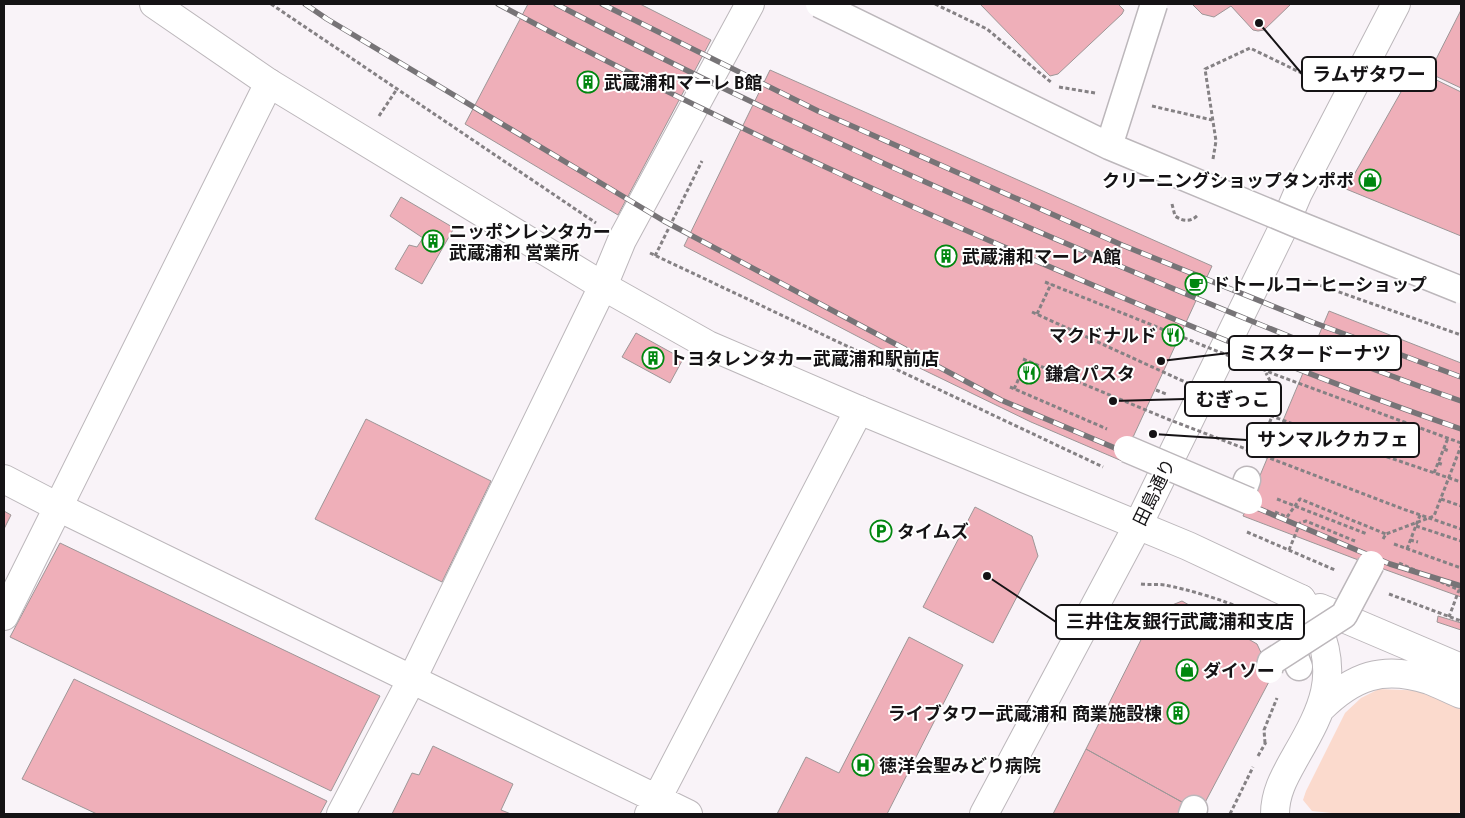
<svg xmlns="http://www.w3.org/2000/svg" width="1465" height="818" font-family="'Roboto Condensed','Noto Sans JP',sans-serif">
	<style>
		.green { fill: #fbdacd }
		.building { fill: #efafb9; stroke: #9d9697 }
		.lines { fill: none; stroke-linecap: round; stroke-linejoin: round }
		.pedestrian-casing { stroke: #bcb7bb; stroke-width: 29 }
		.minor-casing { stroke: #bcb7bb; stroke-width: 30 }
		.tertiary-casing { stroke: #bcb7bb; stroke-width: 30 }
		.secondary-casing { stroke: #bcb7bb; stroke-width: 30 }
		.path { stroke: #858184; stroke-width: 3; stroke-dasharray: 4 2.5; stroke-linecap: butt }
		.pedestrian { stroke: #fff; stroke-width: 26 }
		.minor { stroke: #fff; stroke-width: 28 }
		.tertiary { stroke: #fff; stroke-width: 28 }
		.secondary { stroke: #fff; stroke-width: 28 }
		.rail-casing { stroke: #777477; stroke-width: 5.5 }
		.rail { stroke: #fff; stroke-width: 4; stroke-dasharray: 11; stroke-linecap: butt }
		.pedestrian-bridge-casing { stroke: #bcb7bb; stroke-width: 29; stroke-linecap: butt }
		.path-bridge { stroke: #858184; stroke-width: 3; stroke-dasharray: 4 2.5; stroke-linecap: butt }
		.pedestrian-bridge { stroke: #fff; stroke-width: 26 }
		.labels { text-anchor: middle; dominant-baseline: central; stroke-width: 4; stroke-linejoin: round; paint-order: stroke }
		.poi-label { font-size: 18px; font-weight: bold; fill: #151315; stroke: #fff; text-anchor: start }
		.street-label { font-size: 18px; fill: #151315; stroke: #fff }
		.leader { fill: none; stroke: #151315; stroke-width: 2 }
		.callout-dot { fill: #151315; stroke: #fff; stroke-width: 2 }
		.callout { fill: #fff; stroke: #151315; stroke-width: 2 }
		.callout-label { font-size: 19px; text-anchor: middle; font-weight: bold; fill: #151315 }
	</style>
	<rect width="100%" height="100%" fill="#f9f3f8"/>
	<!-- green -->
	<path class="green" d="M 1379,689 L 1427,691 L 1461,707 L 1461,811 L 1457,814 L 1342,814 L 1312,811 L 1303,800 L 1306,791 L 1345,713 L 1361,698 Z"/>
	<!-- building -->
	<path class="building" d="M 528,4 L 640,4 L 711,40 L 618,215 L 465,124 Z
		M 980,4 L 1118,4 L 1124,10 L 1122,14 L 1058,74 L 1050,76 Z
		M 1192,4 L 1291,4 L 1264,30 L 1258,31 L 1253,30 L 1231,6 L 1214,17 L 1202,14 Z
		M 1461,10 L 1461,88 L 1429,73 Z
		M 1414,69 L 1461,92 L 1461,236 L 1346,189 Z
		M 770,70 L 1212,266 L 1122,461 L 1031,422 L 901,359 L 684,246 Z
		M 401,197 L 454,228 L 422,284 L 395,269 L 409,245 L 417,247 L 423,238 L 390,216 Z
		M 1329,311 L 1461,363 L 1461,597 L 1353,558 L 1243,516 Z
		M 636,333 L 683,359 L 670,383 L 622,357 Z
		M 366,419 L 491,481 L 442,582 L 315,519 Z
		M 975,507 L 1032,536 L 1038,556 L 993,643 L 923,607 Z
		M 4,511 L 11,515 L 4,529 Z
		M 60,543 L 380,696 L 331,791 L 10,637 Z
		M 1182,601 L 1257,644 L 1272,676 L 1200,812 L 1086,749 L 1155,612 Z
		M 1438,616 L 1461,623 L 1461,630 L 1437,622 Z
		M 909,637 L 963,665 L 887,814 L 777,814 L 806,757 L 839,773 Z
		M 74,679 L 327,801 L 320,814 L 97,814 L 22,779 Z
		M 433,746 L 513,784 L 501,810 L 511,814 L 392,814 L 412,773 L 419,775 Z
		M 1086,749 L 1200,812 L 1199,814 L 1053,814 Z"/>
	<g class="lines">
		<!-- pedestrian casing -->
		<g class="pedestrian-casing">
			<path id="pedestrian" d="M 1241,497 L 1247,480
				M 1292,649 L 1299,667
				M 1192,814 L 1194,809"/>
		</g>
		<!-- minor casing -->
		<g class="minor-casing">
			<path id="minor" d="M 4,479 L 58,507 L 688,814
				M 1320,608 L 1461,668
				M 4,616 L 269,83
				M 1320,709 C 1353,676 1383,665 1429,680 C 1440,684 1451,690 1461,694
				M 341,814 L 412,679 L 603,286 L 622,240 L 750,4
				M 649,814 L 859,410
				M 1275,814 C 1275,791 1286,774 1297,754 C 1323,709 1339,676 1317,625 C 1314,616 1306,607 1301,599"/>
		</g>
		<!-- tertiary casing -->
		<g class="tertiary-casing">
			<path id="tertiary" d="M 154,4 L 269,83 L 603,286 L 708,345 L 859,410 L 1188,546 L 1301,599"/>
		</g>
		<!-- secondary casing -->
		<g class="secondary-casing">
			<path id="secondary" d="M 984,814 L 1138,525 L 1283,228 L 1298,193 L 1396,4"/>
		</g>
		<!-- path -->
		<path class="path" d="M 271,4 L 596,223
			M 935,4 L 987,29 L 1052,83
			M 1059,87 L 1095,93
			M 1152,106 L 1212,120
			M 379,116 L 397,89
			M 1213,159 L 1216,141 L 1205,69 L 1250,48 L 1318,81
			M 1172,204 L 1175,216 C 1184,222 1191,222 1198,215
			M 650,253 L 1103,467
			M 655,256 L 702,161
			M 1308,281 L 1461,335
			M 1037,314 L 1051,284
			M 1014,389 L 1027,361
			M 1156,390 L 1166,394
			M 1444,449 L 1449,451
			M 1258,453 L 1279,398 L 1266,373
			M 1438,463 L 1444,465
			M 1434,473 L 1448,438
			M 1441,499 L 1461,506
			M 1275,512 L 1287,517 L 1300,499 L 1386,534
			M 1416,526 L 1461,541
			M 1247,532 L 1335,570
			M 1383,539 L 1386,534 L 1434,516 L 1461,446
			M 1410,540 L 1418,542
			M 1289,550 L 1300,523 L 1306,521 L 1355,541
			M 1399,563 L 1459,590 L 1449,617
			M 1141,584 C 1149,585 1157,584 1165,585 C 1186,589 1225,600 1244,610 C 1254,615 1261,623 1268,631
			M 1389,594 L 1461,621
			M 1265,743 L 1264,730 L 1277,698
			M 1258,756 L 1266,742
			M 1230,814 L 1253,767"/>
		<!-- pedestrian -->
		<use href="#pedestrian" class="pedestrian"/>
		<!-- minor -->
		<use href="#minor" class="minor"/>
		<!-- tertiary -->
		<use href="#tertiary" class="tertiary"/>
		<!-- secondary -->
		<use href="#secondary" class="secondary"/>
		<!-- rail casing -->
		<g class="rail-casing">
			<path id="rail" d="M 305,4 L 327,19 L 664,221 L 1001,400 L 1390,564 L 1461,586
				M 498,4 C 681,103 870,190 1062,272 C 1194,328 1326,383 1461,429
				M 556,4 C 737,99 922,183 1110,262 C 1226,311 1343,360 1461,401
				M 602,4 L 818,111 L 1122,245 L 1312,322 L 1461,377"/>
		</g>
		<!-- rail -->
		<use href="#rail" class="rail"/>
		<!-- pedestrian-bridge casing -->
		<g class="pedestrian-bridge-casing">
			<path id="pedestrian-bridge" d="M 819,4 L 1109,146 L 1297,224 L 1461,290
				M 1109,146 L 1154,4
				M 1127,449 L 1249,501
				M 1269,670 L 1271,662 L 1344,615 L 1371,564"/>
		</g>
		<!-- path-bridge -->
		<path class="path-bridge" d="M 1045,282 L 1279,376 L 1461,443
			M 1032,312 L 1207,392 L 1320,434 L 1461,482
			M 1023,359 L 1170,420 L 1403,509 L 1461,529
			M 1010,387 L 1107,429
			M 1277,499 L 1367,534
			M 1394,544 L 1461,568
			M 1407,549 L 1420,515"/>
		<!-- pedestrian-bridge -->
		<use href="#pedestrian-bridge" class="pedestrian-bridge"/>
	</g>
	<!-- icons -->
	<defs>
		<g id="building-ring" transform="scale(1.125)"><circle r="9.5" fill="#fff" stroke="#00870f" stroke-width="1.5"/><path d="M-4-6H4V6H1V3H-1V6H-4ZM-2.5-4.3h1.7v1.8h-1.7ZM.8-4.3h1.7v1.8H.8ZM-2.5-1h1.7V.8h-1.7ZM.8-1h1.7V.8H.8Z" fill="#00870f"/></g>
		<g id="shop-ring" transform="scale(1.125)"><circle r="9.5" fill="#fff" stroke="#00870f" stroke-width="1.5"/><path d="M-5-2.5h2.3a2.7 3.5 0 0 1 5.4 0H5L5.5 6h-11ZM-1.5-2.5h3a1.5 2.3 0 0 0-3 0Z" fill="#00870f"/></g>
		<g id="cafe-ring" transform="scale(1.125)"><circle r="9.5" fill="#fff" stroke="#00870f" stroke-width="1.5"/><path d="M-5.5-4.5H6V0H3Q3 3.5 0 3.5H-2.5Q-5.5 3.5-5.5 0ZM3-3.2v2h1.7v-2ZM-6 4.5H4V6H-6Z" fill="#00870f"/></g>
		<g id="restaurant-ring" transform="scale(1.125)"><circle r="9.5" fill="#fff" stroke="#00870f" stroke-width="1.5"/><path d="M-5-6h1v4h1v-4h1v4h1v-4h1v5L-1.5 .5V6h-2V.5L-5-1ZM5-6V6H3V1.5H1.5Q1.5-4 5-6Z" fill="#00870f"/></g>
		<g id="parking-ring" transform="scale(1.125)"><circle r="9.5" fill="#fff" stroke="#00870f" stroke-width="1.5"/><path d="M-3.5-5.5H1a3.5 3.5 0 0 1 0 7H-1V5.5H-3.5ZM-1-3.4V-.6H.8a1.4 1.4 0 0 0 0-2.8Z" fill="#00870f"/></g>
		<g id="hospital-ring" transform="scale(1.125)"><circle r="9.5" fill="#fff" stroke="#00870f" stroke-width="1.5"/><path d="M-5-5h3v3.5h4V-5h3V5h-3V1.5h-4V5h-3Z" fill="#00870f"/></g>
	</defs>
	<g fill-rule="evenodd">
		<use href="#building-ring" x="588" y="82"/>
		<use href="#shop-ring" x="1370" y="180"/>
		<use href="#building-ring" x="433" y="241"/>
		<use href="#building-ring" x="946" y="256"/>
		<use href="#cafe-ring" x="1196" y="284"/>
		<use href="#restaurant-ring" x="1173" y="335"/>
		<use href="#building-ring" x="653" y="358"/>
		<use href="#restaurant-ring" x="1029" y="373"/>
		<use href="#parking-ring" x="881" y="531"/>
		<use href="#shop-ring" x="1187" y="670"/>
		<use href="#building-ring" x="1178" y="713"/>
		<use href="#hospital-ring" x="863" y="765"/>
	</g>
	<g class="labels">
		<!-- poi labels -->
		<g class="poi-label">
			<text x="604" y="82">武蔵浦和マーレ B館</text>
			<text x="1354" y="180" text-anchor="end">クリーニングショップタンポポ</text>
			<text x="449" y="231">ニッポンレンタカー<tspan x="449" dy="21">武蔵浦和 営業所</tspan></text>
			<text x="962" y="256">武蔵浦和マーレ A館</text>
			<text x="1212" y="284">ドトールコーヒーショップ</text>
			<text x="1157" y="335" text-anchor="end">マクドナルド</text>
			<text x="669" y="358">トヨタレンタカー武蔵浦和駅前店</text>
			<text x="1045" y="373">鎌倉パスタ</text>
			<text x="897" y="531">タイムズ</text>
			<text x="1203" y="670">ダイソー</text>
			<text x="1162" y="713" text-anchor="end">ライブタワー武蔵浦和 商業施設棟</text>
			<text x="879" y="765">徳洋会聖みどり病院</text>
		</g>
		<!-- street labels -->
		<g class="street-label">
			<text transform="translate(1154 492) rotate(-64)">田島通り</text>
		</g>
	</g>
	<!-- callouts -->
	<path class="leader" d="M1259 23L1302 74M1161 361L1229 353M1113 401L1185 399M1153 434L1247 440M987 576L1056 622"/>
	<g class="callout-dot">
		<circle cx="1259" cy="23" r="5"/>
		<circle cx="1161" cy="361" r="5"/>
		<circle cx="1113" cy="401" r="5"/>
		<circle cx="1153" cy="434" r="5"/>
		<circle cx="987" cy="576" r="5"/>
	</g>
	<g class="callout">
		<rect x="1302" y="57" width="134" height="34" rx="5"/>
		<rect x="1229" y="336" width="172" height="34" rx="5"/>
		<rect x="1185" y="382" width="96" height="34" rx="5"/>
		<rect x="1247" y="423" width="172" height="34" rx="5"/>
		<rect x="1056" y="605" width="248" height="34" rx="5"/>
	</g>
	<g class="callout-label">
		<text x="1369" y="81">ラムザタワー</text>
		<text x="1315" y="360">ミスタードーナツ</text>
		<text x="1233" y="406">むぎっこ</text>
		<text x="1333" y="446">サンマルクカフェ</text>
		<text x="1180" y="628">三井住友銀行武蔵浦和支店</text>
	</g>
	<!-- border -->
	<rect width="1465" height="818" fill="none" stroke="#151315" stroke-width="10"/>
</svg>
